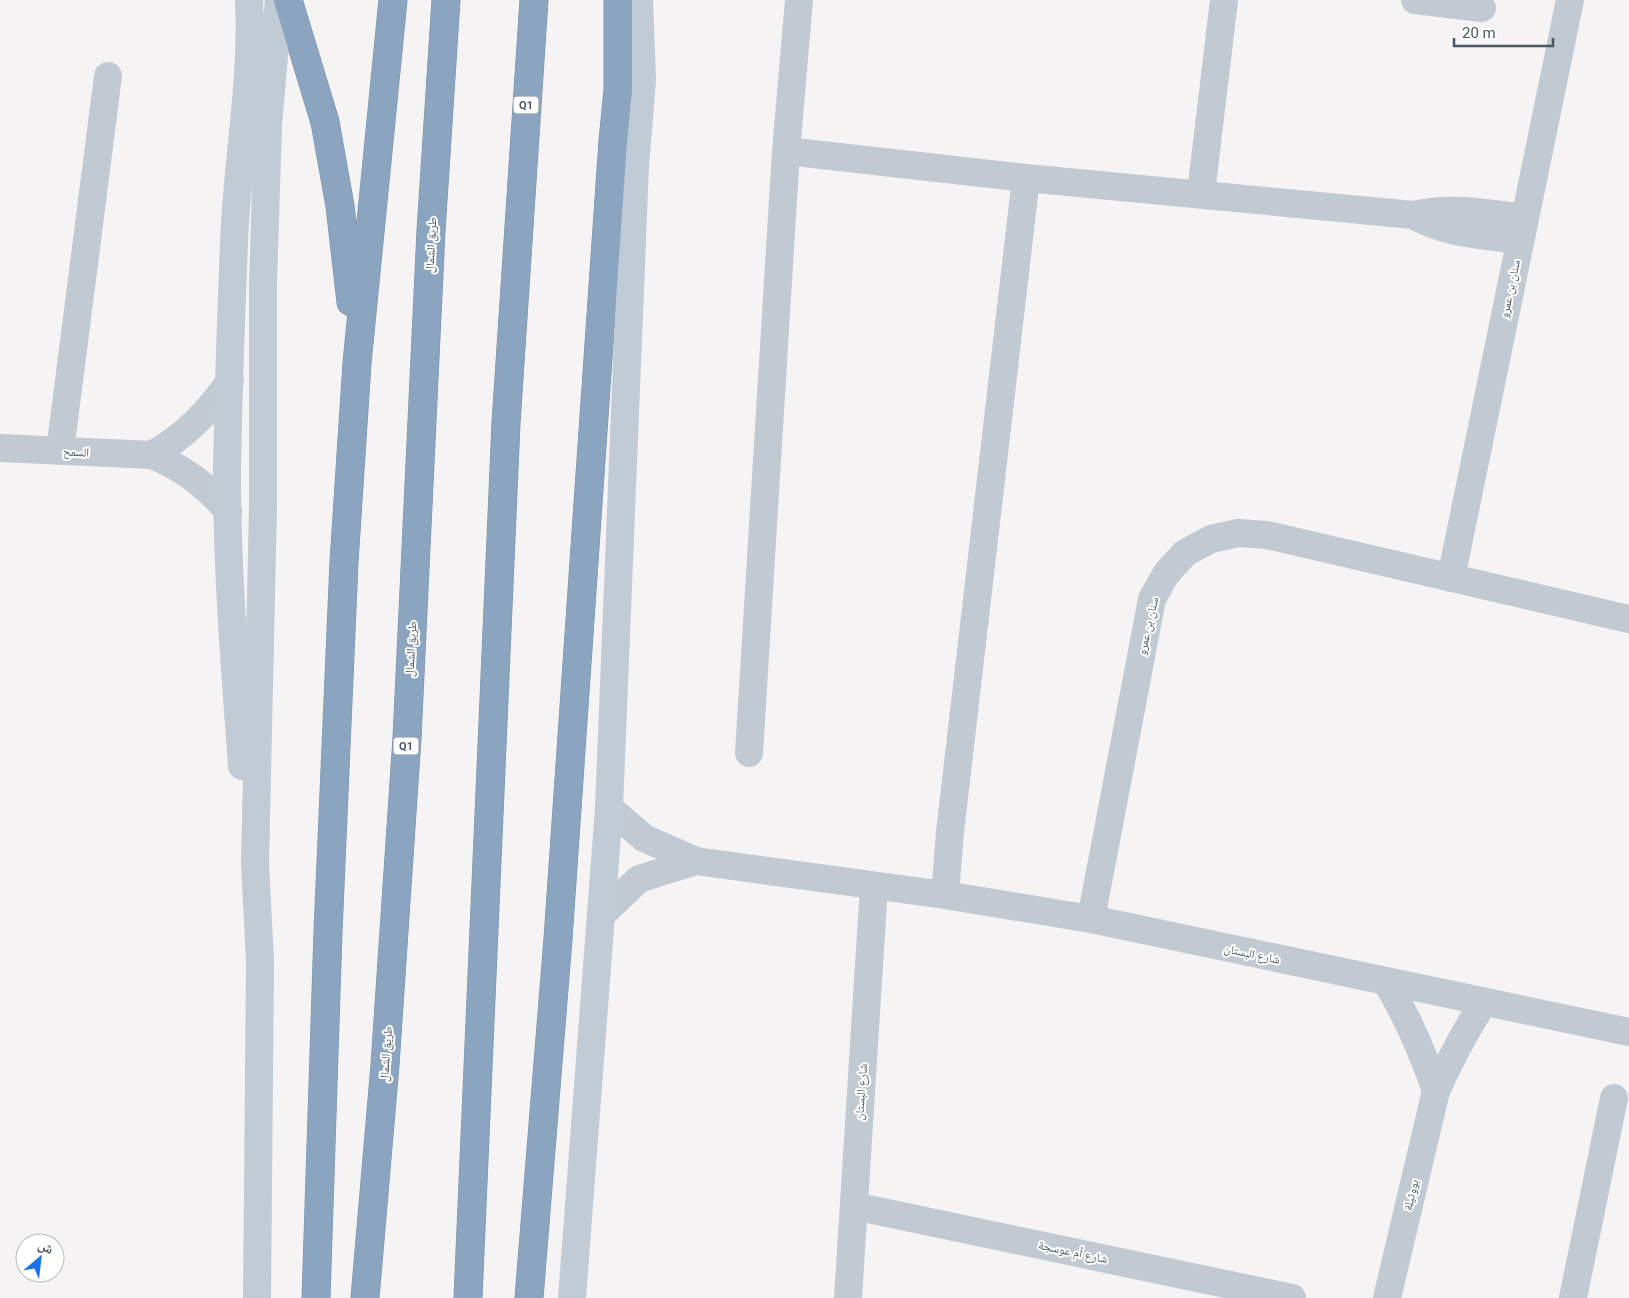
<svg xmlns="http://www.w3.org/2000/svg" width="1629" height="1298" font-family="Roboto,'Noto Naskh Arabic',sans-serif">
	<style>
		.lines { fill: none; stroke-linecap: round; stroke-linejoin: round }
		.motorway-casing { stroke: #7690ad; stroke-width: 29 }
		.minor { stroke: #c1cad2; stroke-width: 28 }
		.secondary { stroke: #c1cbd6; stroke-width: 28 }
		.motorway { stroke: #8ba5c1; stroke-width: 28 }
		.labels { text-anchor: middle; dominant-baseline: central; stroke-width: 4; stroke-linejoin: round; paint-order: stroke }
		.shield { fill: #fff; stroke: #808990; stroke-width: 1 }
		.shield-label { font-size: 11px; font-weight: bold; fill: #4a5661 }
		.street-label { font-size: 12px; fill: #4a5661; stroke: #fff }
	</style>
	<rect width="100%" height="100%" fill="#f5f3f3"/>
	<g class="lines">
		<!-- motorway casing -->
		<g class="motorway-casing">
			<path id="motorway" d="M 288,0 L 325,122 L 340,206 L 351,302
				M 316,1298 L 328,932 L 344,562 L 357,363 L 393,0
				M 365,1298 L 385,1065 L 407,738 L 431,231 L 446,0
				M 468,1298 L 506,423 L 534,0
				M 529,1298 L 558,939 L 613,141 L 618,90 L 618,0"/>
		</g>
		<!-- minor -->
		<path class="minor" d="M 1415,0 L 1482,8
			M 786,151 L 1026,178 L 1413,215 C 1450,206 1487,213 1525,218
			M 1201,193 L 1224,0
			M 1413,215 C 1445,234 1483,235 1520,240
			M 0,448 L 152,455 C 184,469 205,484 228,511
			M 60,451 L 108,76
			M 152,455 C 186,435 208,413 230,381
			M 1451,578 L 1570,0
			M 749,753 L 786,151 L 799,0
			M 609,808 L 644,838 L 696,861 L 945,895 L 1091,919 L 1629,1032
			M 945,895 L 950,832 L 1026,178
			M 602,914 L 639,879 L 696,861
			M 1091,919 L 1152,599 L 1166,574 L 1185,553 L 1211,539 L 1238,533 L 1267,535 L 1629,619
			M 1386,981 C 1408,1018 1422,1050 1436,1091
			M 854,1206 L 1292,1298
			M 848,1298 L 874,886
			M 1387,1298 L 1436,1091 C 1450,1060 1465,1031 1484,1002
			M 1573,1298 L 1614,1098"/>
		<!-- secondary -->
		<path class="secondary" d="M 242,766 C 235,669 227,571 227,474 C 228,397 231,319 234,242 C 237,162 253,81 249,0
			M 257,1298 L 260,961 L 255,864 L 263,507 L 263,285 L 268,124 L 279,0
			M 572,1298 L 609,808 L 635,166 L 642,80 L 639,0"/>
		<!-- motorway -->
		<use href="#motorway" class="motorway"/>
	</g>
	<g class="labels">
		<!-- shield labels -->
		<g class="shield">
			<rect x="513.5" y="96.5" width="25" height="17" rx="4"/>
			<rect x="393.5" y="737.5" width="25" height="17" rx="4"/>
		</g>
		<g class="shield-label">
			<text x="526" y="105">Q1</text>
			<text x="406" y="746">Q1</text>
		</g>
		<!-- street labels -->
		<g class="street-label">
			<text transform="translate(431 245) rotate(-87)">طريق الشمال</text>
			<text transform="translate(1510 289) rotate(-78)">سنان بن عمرو</text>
			<text transform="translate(76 452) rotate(3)">السمح</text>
			<text transform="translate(1148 626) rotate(-77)">سنان بن عمرو</text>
			<text transform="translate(411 649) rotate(-87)">طريق الشمال</text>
			<text transform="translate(1252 954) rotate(12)">شارع البستان</text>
			<text transform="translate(386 1054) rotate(-86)">طريق الشمال</text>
			<text transform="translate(861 1092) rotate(-86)">شارع البستان</text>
			<text transform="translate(1411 1195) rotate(-77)">بووثيلة</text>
			<text transform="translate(1073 1252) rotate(12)">شارع أم عوسجة</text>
		</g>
	</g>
	<!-- north arrow -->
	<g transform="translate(40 1258) rotate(28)"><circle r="24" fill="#ffffff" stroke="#b7bbc0"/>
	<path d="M0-4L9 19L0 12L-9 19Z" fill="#1a73e8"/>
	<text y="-8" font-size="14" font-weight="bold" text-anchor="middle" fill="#4a5661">ش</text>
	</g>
	<!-- scale -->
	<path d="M1454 38v8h99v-8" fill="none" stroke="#4a5661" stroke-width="2.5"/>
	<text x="1462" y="38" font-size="15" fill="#4a5661" stroke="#ffffff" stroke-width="4" paint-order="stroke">20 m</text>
</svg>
